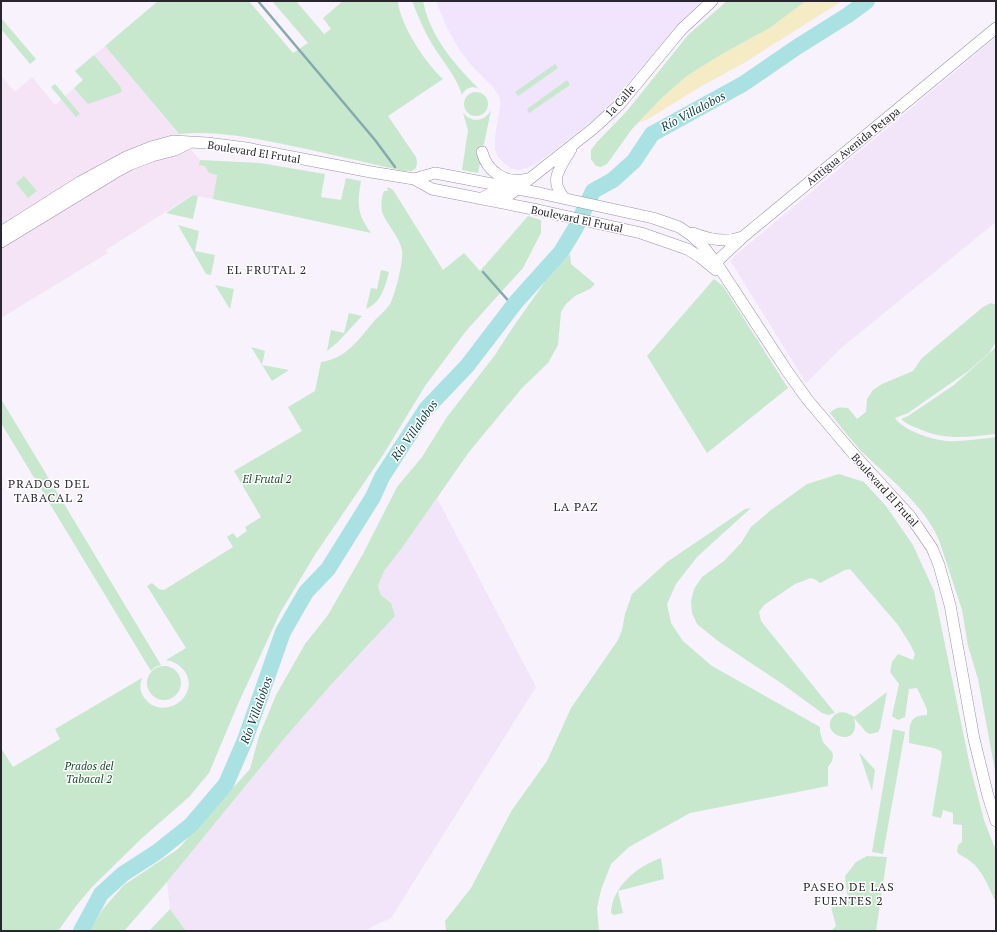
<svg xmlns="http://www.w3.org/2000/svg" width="997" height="932" font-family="'PT Serif',serif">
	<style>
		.commercial { fill: #f5e4f6 }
		.industrial { fill: #f2e5f9 }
		.built { fill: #f1e4fd }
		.green { fill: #c8e8cd }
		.sand { fill: #f5ebc5 }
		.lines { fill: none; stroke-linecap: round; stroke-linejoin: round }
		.stream { stroke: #84aaae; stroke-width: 2.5 }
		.river { stroke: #aae2e4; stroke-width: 16 }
		.major-casing { stroke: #9c91a7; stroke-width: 12 }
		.major { stroke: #fff; stroke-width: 11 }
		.labels { text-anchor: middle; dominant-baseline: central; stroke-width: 3; stroke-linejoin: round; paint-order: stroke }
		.street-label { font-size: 11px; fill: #2a262f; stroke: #fff }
		.park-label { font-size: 11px; font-style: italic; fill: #144c25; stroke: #fff }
		.water-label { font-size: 12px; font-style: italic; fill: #053c3e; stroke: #fff }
		.neighbourhood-label { font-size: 12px; letter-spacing: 1px; fill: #2a262f; stroke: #fff }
	</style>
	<rect width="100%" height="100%" fill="#f7f2fc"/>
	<!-- commercial -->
	<path class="commercial" d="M 105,46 L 200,160 L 200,165 L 205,166 L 217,174 L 213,199 L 192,195 L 106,250 L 108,253 L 1,318 L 1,76 L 15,92 L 32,77 L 55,105 L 83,80 L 75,71 Z"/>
	<!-- industrial -->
	<path class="industrial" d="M 996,37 L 996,222 L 840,349 L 806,383 L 730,260 Z
		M 437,498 L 536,687 L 391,918 L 373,926 L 366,931 L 186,931 L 170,909 L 167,882 L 283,740 L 330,686 L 371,643 L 391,603 L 381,595 L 378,585 L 384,571 L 402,548 Z"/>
	<!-- built -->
	<path class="built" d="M 436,1 L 703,1 L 656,51 L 602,113 L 543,159 L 532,166 L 519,170 L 511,168 L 504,163 L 498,157 L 495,149 L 495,137 L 500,107 L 500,99 L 498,94 L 493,87 L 472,66 L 459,49 L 446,26 Z"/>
	<!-- green -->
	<path class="green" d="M 158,1 L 249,1 L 293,53 L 308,43 L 272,1 L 296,1 L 324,34 L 331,29 L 323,18 L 343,1 L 398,1 C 399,23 426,64 443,79 L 388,116 L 416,157 L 417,162 L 416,168 L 412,171 L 403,171 C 370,163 336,156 302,148 C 261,140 222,130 179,134 L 105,46 Z
		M 412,1 L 423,1 C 430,36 454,64 479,89 C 472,85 465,88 462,95 C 456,75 442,61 432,44 C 424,31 418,16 412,1 Z
		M 727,1 L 806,1 L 770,28 L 719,56 L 687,76 L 662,98 L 632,129 L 607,164 L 601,167 L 596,166 L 591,159 L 591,150 L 597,142 L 627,111 L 688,35 Z
		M 1,18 L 36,59 L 30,64 L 1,29 Z
		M 94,55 L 120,86 L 122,91 L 120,93 L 88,104 L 74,88 L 83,80 L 75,71 Z
		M 555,64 L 558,68 L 518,96 L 515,92 Z
		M 567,80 L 570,85 L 529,113 L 527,109 Z
		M 55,84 L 80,114 L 76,117 L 51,87 Z
		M464 104a12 12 0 1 1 24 0a12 12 0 1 1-24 0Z
		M 491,110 L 478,173 L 462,170 L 468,130 L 463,113 C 471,123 485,122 491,110 Z
		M 200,160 L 260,163 L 325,174 L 321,197 L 341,200 L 346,178 L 361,181 C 357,204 357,214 371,233 L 213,199 L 217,175 L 209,173 L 205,166 L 199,165 Z
		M 24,176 L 37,191 L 28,198 L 16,183 Z
		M 387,187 L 392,189 L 395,193 L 443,270 L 464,253 L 480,271 L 528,216 L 541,220 L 541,233 L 523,268 L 466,331 L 425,386 L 383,455 L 316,553 L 280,613 L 238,704 L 209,773 L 189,797 L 142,838 L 92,887 L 76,906 L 58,931 L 1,931 L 1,748 L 13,767 L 60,739 L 55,729 L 142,678 C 139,687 140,694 147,701 C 158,713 179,708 186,694 C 195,678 181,662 166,660 L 186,648 L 147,586 L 152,583 L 159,589 L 164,590 L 233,547 L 227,537 L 233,533 L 237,538 L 247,531 L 245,527 L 261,517 L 234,471 L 302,431 L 288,407 L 315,391 L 321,362 C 346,359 360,338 375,320 C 380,315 386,310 390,304 C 395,295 404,260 402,250 C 399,236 387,225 382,212 C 381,205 381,198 384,191 L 388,191 Z
		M 193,195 L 198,196 L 193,219 L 166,213 Z
		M 178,225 L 199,231 L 195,251 L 215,255 L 211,275 L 206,274 Z
		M 570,254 L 571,264 L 595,284 L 590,289 L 575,296 L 566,304 L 561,312 L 558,345 L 548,363 L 522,388 L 469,452 L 402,548 L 384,571 L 378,586 L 381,595 L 391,603 L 395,616 L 330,686 L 283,740 L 167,882 L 124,931 L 89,931 L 103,909 L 124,885 L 178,849 L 250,769 L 259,736 L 276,695 L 305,644 L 328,615 L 364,552 L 397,487 L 422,457 L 447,417 L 495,355 L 511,330 L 547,279 Z
		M 381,270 L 389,272 C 385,286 382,302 366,309 L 371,288 L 377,289 Z
		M 714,279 L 723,286 L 788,388 L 707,453 L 647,356 Z
		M 215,285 L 234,289 L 230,309 Z
		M 991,303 L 996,305 L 996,342 L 989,353 L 967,372 L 908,413 L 895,418 C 904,431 931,439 946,441 C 960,442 981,439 996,437 L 996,776 L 978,679 L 968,646 L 962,610 L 939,540 C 923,504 889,478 861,451 C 850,439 840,426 830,413 C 836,407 840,407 848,408 L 857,419 L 866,412 L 867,399 L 873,390 L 882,384 L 913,371 L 922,358 L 983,307 Z
		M 349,313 L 362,316 L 338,342 L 327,351 L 331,330 L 344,333 Z
		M 251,347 L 265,351 L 262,365 L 289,370 L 272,381 Z
		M 996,347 L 996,434 C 968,437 944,441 917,428 C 911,426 905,423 901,419 L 908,416 L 954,385 Z
		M 1,399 L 161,665 L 155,667 L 151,671 L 1,423 Z
		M 839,474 L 864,482 L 886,506 L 913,545 L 934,591 L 970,766 L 984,820 L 996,851 L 996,902 C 989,889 983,870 970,861 C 966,857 962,857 957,852 L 958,845 L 962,842 L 962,825 L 953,824 L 953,813 L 943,810 L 941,818 L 932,816 L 942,756 L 941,751 L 934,748 L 909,743 C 910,727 907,715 927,715 L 927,709 L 917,688 L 909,689 L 905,717 L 898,720 L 892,716 L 899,684 L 890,672 L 892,662 L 898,654 L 913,660 L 915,654 L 910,644 L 898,625 L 850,569 L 845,570 L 820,583 L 816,580 L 811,578 L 795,584 L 764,605 L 759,612 L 761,621 L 835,713 L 828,715 L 822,713 L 781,683 L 718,641 L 697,624 L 692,613 L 691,601 L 694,589 L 702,577 L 724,561 L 741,543 L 751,527 L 771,510 L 807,484 Z
		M 751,508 L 697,557 L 676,584 L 667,604 L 671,623 L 683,641 L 712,666 L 820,727 L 820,732 L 823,742 L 832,752 L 833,755 L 832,761 L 828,767 L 828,786 L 690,813 L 629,847 L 611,864 L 601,890 L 597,908 L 599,931 L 446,931 L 445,921 L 471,888 L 512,810 L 547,761 L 571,708 L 618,640 L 622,630 L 625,614 L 632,594 L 667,562 L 745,509 Z
		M147 683a17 17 0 1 1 34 0a17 17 0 1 1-34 0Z
		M 887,692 L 880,728 L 878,732 L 870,734 L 866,732 L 854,718 C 862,749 820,737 832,718 C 838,709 848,712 854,717 Z
		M 893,729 L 905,732 L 883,854 L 872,852 Z
		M 859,752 L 875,770 L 872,791 Z
		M 867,856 L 887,857 L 876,931 L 831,931 L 836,926 L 831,907 L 844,905 L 848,900 L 845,876 L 856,862 Z
		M 661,858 L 664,879 L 618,891 L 623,913 L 614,915 L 611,913 C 612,886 638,866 661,858 Z
		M 170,909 L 186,931 L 149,931 Z"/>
	<!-- sand -->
	<path class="sand" d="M 806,1 L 842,1 L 744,63 L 700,87 L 648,119 L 638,123 L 662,98 L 687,76 L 719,56 L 770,28 Z"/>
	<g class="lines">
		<!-- stream -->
		<path class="stream" d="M 258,1 L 375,140 L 395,167
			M 483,272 L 513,306"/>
		<!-- river -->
		<path class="river" d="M 81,931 L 101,894 L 123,874 L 157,852 L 191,825 L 226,784 L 245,740 L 283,632 L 306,592 L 328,569 L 373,497 L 382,477 L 426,409 L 467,366 L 516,302 L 561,252 L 575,229 L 593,191 L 613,180 L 634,161 L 652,134 L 743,84 L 797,47 L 848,15 L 867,1"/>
		<!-- major casing -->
		<g class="major-casing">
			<path id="major" d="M 482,152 C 487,172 507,185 527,179
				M 414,179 L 435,173 L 539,193 L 653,218 L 679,227 L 691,235 L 703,246 L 719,267 L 787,371 L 807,399 L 850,450 L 910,516 L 932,548 L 939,565 L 950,605 L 974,739 L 988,796 L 996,821
				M 564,198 C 548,179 561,167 571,149
				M 480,199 L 492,193 L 508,196 L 594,128 L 619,105 L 682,29 L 712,1
				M 1,232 L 80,182 L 126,157 L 151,147 L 173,141 L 207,143 L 246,148 L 371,172 L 414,179 L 432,189 L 538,210 L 641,233 L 687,249 L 700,257 L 716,270
				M 693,233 C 708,239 727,243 742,237
				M 1,242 L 116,172 L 131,164 L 152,156 L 175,150 L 189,143
				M 712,266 L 744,236 L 996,28"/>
		</g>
		<!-- major -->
		<use href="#major" class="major"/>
	</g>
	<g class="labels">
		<!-- street labels -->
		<g class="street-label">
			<text transform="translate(620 101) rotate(-48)">1a Calle</text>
			<text transform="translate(853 146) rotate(-39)">Antigua Avenida Petapa</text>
			<text transform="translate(254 152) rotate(9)">Boulevard El Frutal</text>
			<text transform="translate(577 219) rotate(12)">Boulevard El Frutal</text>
			<text transform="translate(885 490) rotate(48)">Boulevard El Frutal</text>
		</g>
		<!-- park labels -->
		<g class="park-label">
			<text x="267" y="479">El Frutal 2</text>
			<text x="89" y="766">Prados del<tspan x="89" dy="13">Tabacal 2</tspan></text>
		</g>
		<!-- water labels -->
		<g class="water-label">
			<text transform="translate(693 111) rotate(-28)">Río Villalobos</text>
			<text transform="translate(414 430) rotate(-55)">Río Villalobos</text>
			<text transform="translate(256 710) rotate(-70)">Río Villalobos</text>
		</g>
		<!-- neighbourhood labels -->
		<g class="neighbourhood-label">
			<text x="267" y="269">EL FRUTAL 2</text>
			<text x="49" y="483">PRADOS DEL<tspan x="49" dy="14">TABACAL 2</tspan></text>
			<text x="576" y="506">LA PAZ</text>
			<text x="849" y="886">PASEO DE LAS<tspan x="849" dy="14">FUENTES 2</tspan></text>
		</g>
	</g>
	<!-- border -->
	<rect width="997" height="932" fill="none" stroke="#2a262f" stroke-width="4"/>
</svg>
